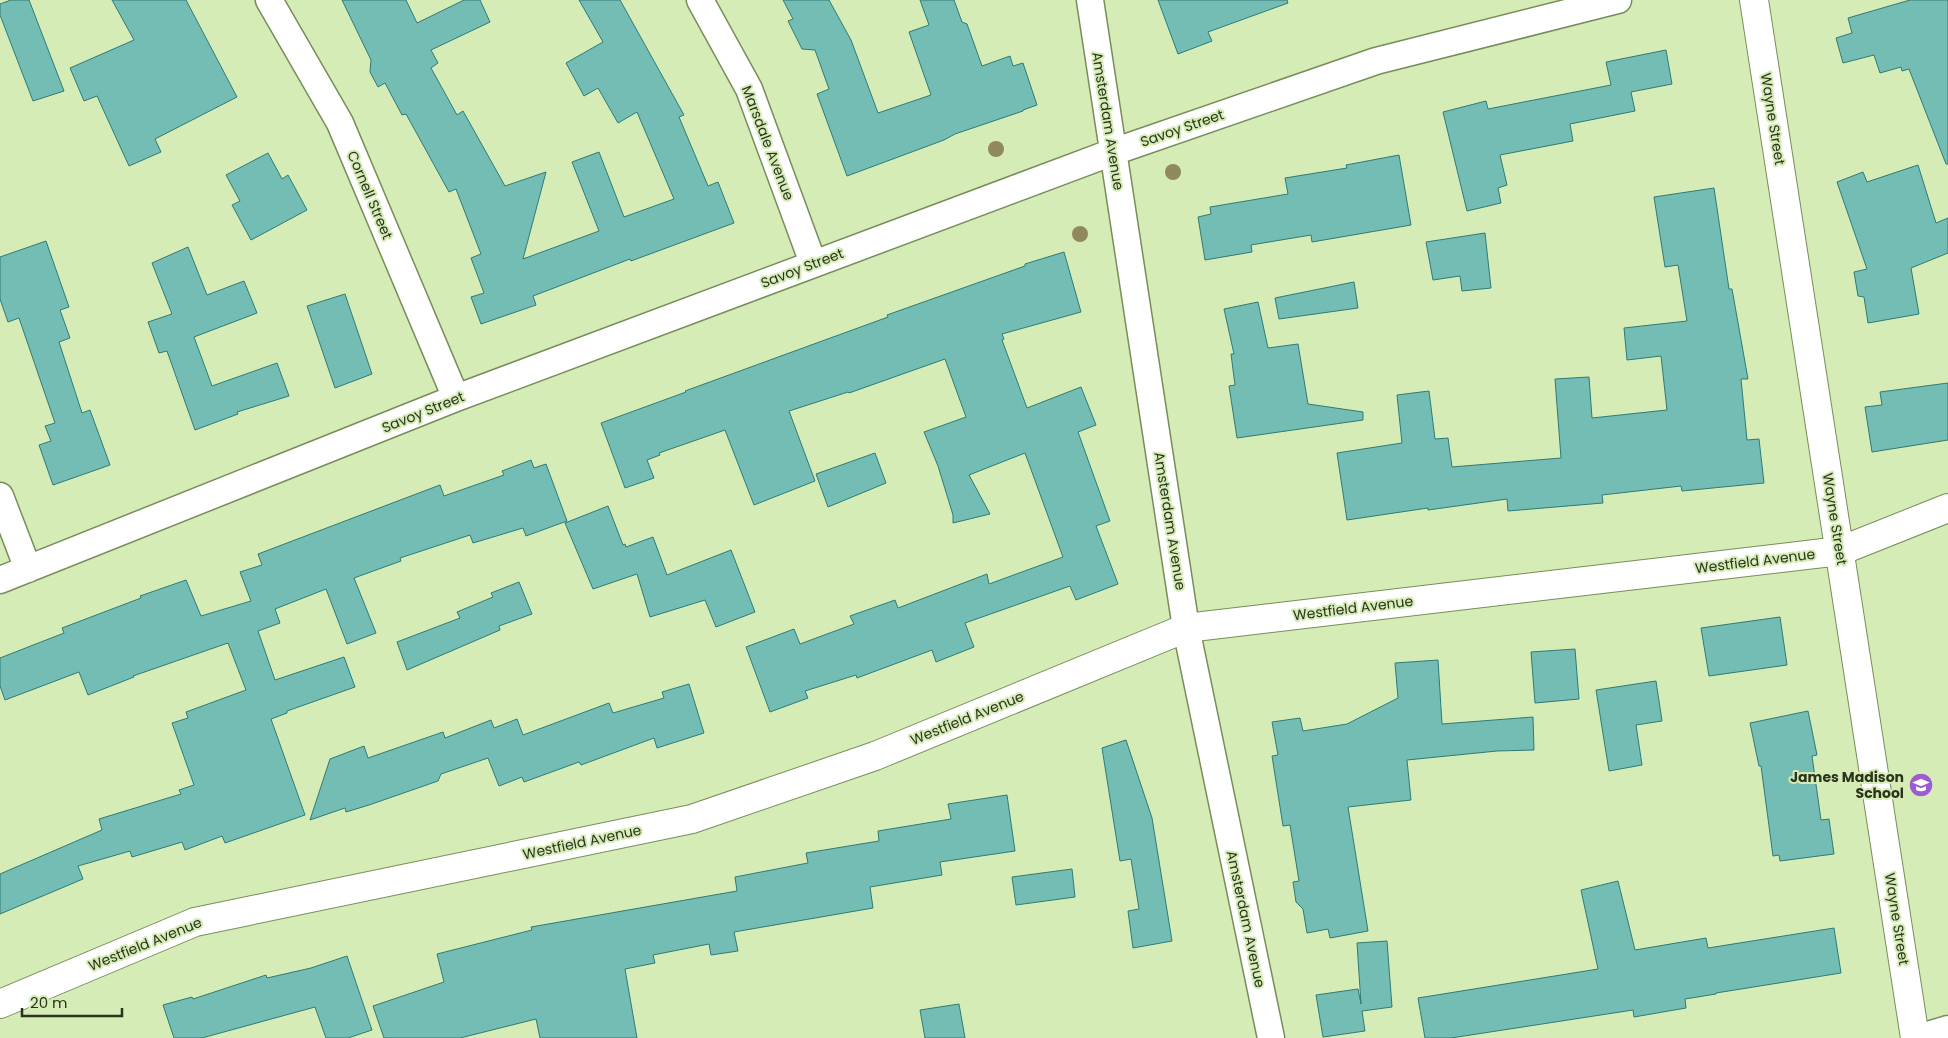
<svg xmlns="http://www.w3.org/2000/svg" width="1948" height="1038" font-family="Poppins,sans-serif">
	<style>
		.building { fill: #74bdb5; stroke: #2f7b74 }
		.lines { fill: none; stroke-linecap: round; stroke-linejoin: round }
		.minor-casing { stroke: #788d5b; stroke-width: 29 }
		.tertiary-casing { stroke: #788d5b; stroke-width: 30 }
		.minor { stroke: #fff; stroke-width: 26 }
		.tertiary { stroke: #fff; stroke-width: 28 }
		.tree { fill: #90895b }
		.labels { text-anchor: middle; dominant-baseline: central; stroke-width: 4; stroke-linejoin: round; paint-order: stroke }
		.street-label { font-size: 14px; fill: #2a331e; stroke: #d5ecb6 }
		.poi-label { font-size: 14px; font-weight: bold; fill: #2a331e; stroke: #d5ecb6; text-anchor: end }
	</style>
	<rect width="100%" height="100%" fill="#d5ecb6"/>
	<!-- building -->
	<path class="building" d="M 11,0 L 29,0 L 64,91 L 33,101 L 0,15 L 0,4 Z
		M 112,0 L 186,0 L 237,97 L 155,139 L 161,152 L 129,166 L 97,96 L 84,101 L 70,68 L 134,40 Z
		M 342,0 L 406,0 L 417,23 L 464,0 L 480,0 L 490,22 L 431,50 L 438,63 L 431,68 L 457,115 L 463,111 L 505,186 L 546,172 L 523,259 L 599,231 L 572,162 L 599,152 L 624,217 L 674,199 L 637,112 L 618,123 L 598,88 L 584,96 L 566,63 L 603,42 L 579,0 L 620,0 L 684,115 L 679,117 L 708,186 L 718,182 L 734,223 L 631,261 L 630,259 L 533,296 L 536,305 L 481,324 L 471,297 L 484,293 L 471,258 L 481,254 L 456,189 L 449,192 L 406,114 L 402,115 L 385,83 L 378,87 L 370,72 L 371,60 Z
		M 783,0 L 829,0 L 851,40 L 878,113 L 931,95 L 909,32 L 929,25 L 920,0 L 954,0 L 962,22 L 967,24 L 982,66 L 1010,56 L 1013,66 L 1023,63 L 1037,105 L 1023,110 L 1023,111 L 955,134 L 944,140 L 847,176 L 817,94 L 829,89 L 815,50 L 802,49 L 788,21 L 793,19 Z
		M 1158,0 L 1287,0 L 1288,3 L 1208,32 L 1212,41 L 1178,54 Z
		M 1910,0 L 1948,0 L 1948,164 L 1946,164 L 1909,69 L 1902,71 L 1901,67 L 1880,73 L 1874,55 L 1843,63 L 1836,38 L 1852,33 L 1848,18 Z
		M 1666,50 L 1672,84 L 1631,92 L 1635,111 L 1570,124 L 1573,141 L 1500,155 L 1507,185 L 1498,188 L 1501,203 L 1467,211 L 1443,112 L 1486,101 L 1488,109 L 1611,85 L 1606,62 Z
		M 268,153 L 282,179 L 288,175 L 307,210 L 251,240 L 232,205 L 240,201 L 226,175 Z
		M 1399,155 L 1411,225 L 1312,242 L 1311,235 L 1251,245 L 1252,252 L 1205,260 L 1198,217 L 1211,214 L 1210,207 L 1288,194 L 1285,178 L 1347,168 L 1346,165 Z
		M 1918,165 L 1936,223 L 1948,218 L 1948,253 L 1911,268 L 1919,314 L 1868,323 L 1864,297 L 1858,296 L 1854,272 L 1867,269 L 1837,182 L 1863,172 L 1867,182 Z
		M 1714,188 L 1729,289 L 1732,289 L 1748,379 L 1741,379 L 1747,440 L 1759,439 L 1764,483 L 1682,491 L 1681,486 L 1602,495 L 1603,503 L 1508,511 L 1507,499 L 1428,510 L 1428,508 L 1347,520 L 1337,453 L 1402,443 L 1397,395 L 1429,391 L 1435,439 L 1448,438 L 1452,467 L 1561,458 L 1555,379 L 1589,377 L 1592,418 L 1667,410 L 1661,356 L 1627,360 L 1624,328 L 1687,321 L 1678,265 L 1665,267 L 1654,197 Z
		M 1485,233 L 1491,288 L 1462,291 L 1460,276 L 1433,280 L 1426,242 Z
		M 46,241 L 69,307 L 60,310 L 70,338 L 59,342 L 82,413 L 90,410 L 110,465 L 53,485 L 39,445 L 51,441 L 45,426 L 55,423 L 19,318 L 8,322 L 0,299 L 0,257 Z
		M 188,247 L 207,295 L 244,281 L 257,313 L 194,337 L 212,386 L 277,363 L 289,396 L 237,412 L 238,414 L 195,430 L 167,351 L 159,353 L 148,322 L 172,314 L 152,263 Z
		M 1064,252 L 1081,312 L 1002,334 L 1004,339 L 1002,340 L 1027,408 L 1081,387 L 1096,425 L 1078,432 L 1110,521 L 1096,526 L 1118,584 L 1076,600 L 1070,586 L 965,623 L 974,647 L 936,662 L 932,650 L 857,678 L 856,675 L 805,691 L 808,698 L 770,712 L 746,647 L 794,629 L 800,644 L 854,624 L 850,616 L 895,600 L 898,608 L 987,574 L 989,584 L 1063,557 L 1025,453 L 969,475 L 990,514 L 953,523 L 953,515 L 938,466 L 924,432 L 966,417 L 945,359 L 849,393 L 848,392 L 789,411 L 815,481 L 754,505 L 725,430 L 659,453 L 660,455 L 647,460 L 654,478 L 625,488 L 601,423 L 686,392 L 685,391 L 888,317 L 887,315 L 1025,266 L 1025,264 Z
		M 1354,282 L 1358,308 L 1279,319 L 1275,298 Z
		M 345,294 L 372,374 L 335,388 L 307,306 Z
		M 1258,302 L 1268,348 L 1298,344 L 1308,404 L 1363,412 L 1363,420 L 1237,438 L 1229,386 L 1235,385 L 1231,354 L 1234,354 L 1224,309 Z
		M 1948,383 L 1948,440 L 1872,452 L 1865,407 L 1882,405 L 1880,392 Z
		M 875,453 L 886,483 L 828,507 L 816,474 Z
		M 531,460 L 534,468 L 546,464 L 567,521 L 526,536 L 523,528 L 473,543 L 470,535 L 400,558 L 401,561 L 354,578 L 376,633 L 347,644 L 326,589 L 275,609 L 280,623 L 258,631 L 275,680 L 344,657 L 355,687 L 287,711 L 287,713 L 271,719 L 305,815 L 225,843 L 222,836 L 185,850 L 182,842 L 132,857 L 130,851 L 78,866 L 83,879 L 0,914 L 0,874 L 102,830 L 99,819 L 181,794 L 179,790 L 194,785 L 172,723 L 188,718 L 186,712 L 246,690 L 228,643 L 133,676 L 134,677 L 88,695 L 79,672 L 5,700 L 0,686 L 0,658 L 64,633 L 62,628 L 141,598 L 140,596 L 186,580 L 201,616 L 251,601 L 240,572 L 262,565 L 258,554 L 440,485 L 444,496 L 504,475 L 502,471 Z
		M 608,506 L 623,545 L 625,544 L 626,547 L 653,537 L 667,575 L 731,550 L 755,612 L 716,627 L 705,600 L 650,617 L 637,574 L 593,589 L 565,523 Z
		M 519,582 L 532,614 L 499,626 L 500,630 L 407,670 L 397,642 L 460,618 L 457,612 L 493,597 L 491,593 Z
		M 1780,617 L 1787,665 L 1709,676 L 1701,628 Z
		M 1575,649 L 1579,699 L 1535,703 L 1531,652 Z
		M 1438,660 L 1442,724 L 1533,717 L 1534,750 L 1497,751 L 1407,760 L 1411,800 L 1348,807 L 1368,931 L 1330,938 L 1328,929 L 1307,933 L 1303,909 L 1296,902 L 1293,882 L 1299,881 L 1290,825 L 1283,826 L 1272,756 L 1278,755 L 1272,722 L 1300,718 L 1303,731 L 1347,724 L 1398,698 L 1395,663 Z
		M 1656,681 L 1662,721 L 1636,725 L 1642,765 L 1609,771 L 1596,690 Z
		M 689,684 L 704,733 L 657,748 L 654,738 L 581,765 L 579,762 L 524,782 L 522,777 L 499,786 L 488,758 L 441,774 L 438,781 L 369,805 L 346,812 L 345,808 L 310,820 L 330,759 L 364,746 L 368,758 L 443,732 L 445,738 L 491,720 L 494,728 L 517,719 L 523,735 L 609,703 L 613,713 L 664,698 L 662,692 Z
		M 1808,711 L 1817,755 L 1812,756 L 1821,820 L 1829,819 L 1834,854 L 1780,861 L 1779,855 L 1773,856 L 1761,766 L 1759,766 L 1750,723 Z
		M 1126,740 L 1152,818 L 1172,941 L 1133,948 L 1128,911 L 1139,909 L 1131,859 L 1120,861 L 1102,748 Z
		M 1007,795 L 1015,851 L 940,862 L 942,875 L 870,887 L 873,908 L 734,932 L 738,951 L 711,955 L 709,944 L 653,955 L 655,963 L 625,969 L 637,1038 L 540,1038 L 536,1019 L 460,1038 L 384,1038 L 373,1006 L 444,982 L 437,954 L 532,930 L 531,927 L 737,891 L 735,877 L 808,863 L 806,853 L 879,841 L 878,831 L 951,819 L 948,804 Z
		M 1072,869 L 1075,897 L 1016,905 L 1012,877 Z
		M 1618,881 L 1635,950 L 1706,938 L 1708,948 L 1834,928 L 1841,973 L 1716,993 L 1716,994 L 1685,999 L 1686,1008 L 1634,1017 L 1633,1010 L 1451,1038 L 1425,1038 L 1418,998 L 1598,969 L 1581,890 Z
		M 1387,941 L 1392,1007 L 1362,1011 L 1365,1031 L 1323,1037 L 1316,995 L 1358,989 L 1361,1004 L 1357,943 Z
		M 347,956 L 372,1030 L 348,1038 L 326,1038 L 315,1007 L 202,1038 L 174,1038 L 163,1005 L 192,997 L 193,999 L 266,975 L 267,978 L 311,968 Z
		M 959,1004 L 965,1038 L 925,1038 L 920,1010 Z"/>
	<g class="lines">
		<!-- minor casing -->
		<g class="minor-casing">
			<path id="minor" d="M 269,0 L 340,123 L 456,398
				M 700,0 L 749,89 L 813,263
				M 1090,0 L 1186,628 L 1271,1038
				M 0,496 L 28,569
				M 0,580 L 456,398 L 1113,152 L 1376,61 L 1618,0
				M 1918,1038 L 1948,1029"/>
		</g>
		<!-- tertiary casing -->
		<g class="tertiary-casing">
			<path id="tertiary" d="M 1754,0 L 1915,1038
				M 0,1004 L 195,922 L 692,819 L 875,756 L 1186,628 L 1840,551 L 1948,508"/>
		</g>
		<!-- minor -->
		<use href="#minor" class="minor"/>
		<!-- tertiary -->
		<use href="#tertiary" class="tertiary"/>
	</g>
	<!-- trees -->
	<g class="tree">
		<circle cx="996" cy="149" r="8"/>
		<circle cx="1173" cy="172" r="8"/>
		<circle cx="1080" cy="234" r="8"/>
	</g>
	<!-- icons -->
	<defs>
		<g id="school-disc" transform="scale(1.25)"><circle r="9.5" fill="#9b5bd2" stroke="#d5ecb6"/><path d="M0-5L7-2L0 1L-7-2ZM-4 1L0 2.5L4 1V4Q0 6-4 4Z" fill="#fff"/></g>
	</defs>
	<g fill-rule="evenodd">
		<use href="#school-disc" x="1921" y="785"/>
	</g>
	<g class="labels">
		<!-- street labels -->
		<g class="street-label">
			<text transform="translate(1773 119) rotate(81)">Wayne Street</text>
			<text transform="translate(1108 121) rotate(81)">Amsterdam Avenue</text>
			<text transform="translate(1182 128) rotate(-19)">Savoy Street</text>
			<text transform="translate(768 143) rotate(69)">Marsdale Avenue</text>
			<text transform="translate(370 195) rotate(67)">Cornell Street</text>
			<text transform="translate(802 268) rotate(-21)">Savoy Street</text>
			<text transform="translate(423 412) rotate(-22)">Savoy Street</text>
			<text transform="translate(1835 519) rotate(81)">Wayne Street</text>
			<text transform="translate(1170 521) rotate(81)">Amsterdam Avenue</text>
			<text transform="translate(1755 561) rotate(-7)">Westfield Avenue</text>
			<text transform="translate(1353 608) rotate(-7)">Westfield Avenue</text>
			<text transform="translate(967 718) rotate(-22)">Westfield Avenue</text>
			<text transform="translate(582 842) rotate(-12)">Westfield Avenue</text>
			<text transform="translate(1246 919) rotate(78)">Amsterdam Avenue</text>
			<text transform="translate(1897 919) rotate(81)">Wayne Street</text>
			<text transform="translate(145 944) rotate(-22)">Westfield Avenue</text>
		</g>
		<!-- poi labels -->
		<g class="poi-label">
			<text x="1904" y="777">James Madison<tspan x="1904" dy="16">School</tspan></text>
		</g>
	</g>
	<!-- scale -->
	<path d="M22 1008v8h100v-8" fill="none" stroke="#2a331e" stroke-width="2.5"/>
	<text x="30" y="1008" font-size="15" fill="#2a331e" stroke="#d5ecb6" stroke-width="4" paint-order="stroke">20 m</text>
</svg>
